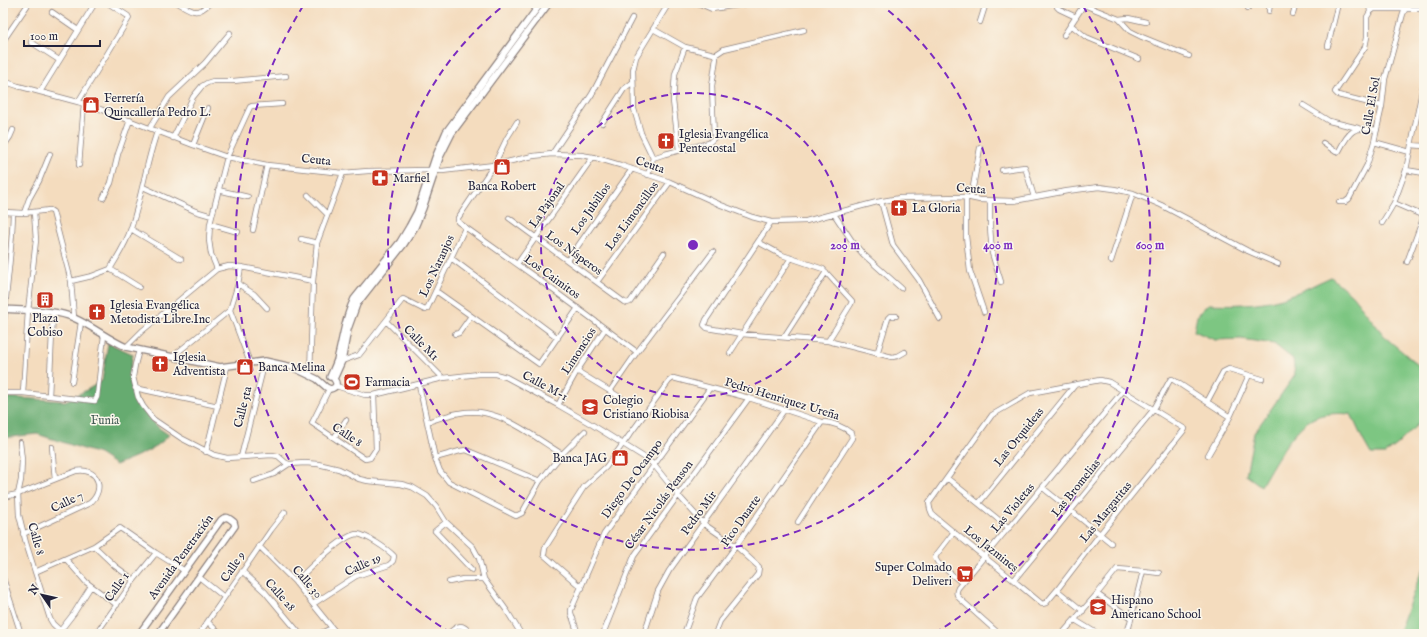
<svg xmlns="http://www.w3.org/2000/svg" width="1427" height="637" font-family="'IM FELL English',serif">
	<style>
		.green { fill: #7dc682; stroke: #50745e }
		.forest { fill: #66ab70; stroke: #446656 }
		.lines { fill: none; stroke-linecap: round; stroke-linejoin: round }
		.minor-casing { stroke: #8b7f7c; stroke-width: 6 }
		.tertiary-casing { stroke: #8b7f7c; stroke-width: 8 }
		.minor { stroke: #fff; stroke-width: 4.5 }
		.tertiary { stroke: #fff; stroke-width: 5.5 }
		.ring { fill: none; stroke: #7b2cbf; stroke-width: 2; stroke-dasharray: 7 5 }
		.labels { text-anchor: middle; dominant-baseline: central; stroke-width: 3; stroke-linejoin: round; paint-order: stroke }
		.poi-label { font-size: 12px; fill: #22223b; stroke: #fbf7ec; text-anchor: start }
		.street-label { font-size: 12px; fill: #22223b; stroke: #fbf7ec }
		.park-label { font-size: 12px; fill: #425b54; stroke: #fbf7ec }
		.centre { fill: #7b2cbf; stroke: #fbf7ec; stroke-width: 2 }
		.ring-label { font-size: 12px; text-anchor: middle; font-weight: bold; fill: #7b2cbf; stroke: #fbf7ec; stroke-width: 3; stroke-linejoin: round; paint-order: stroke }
	</style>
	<rect width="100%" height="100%" fill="#fbf7ec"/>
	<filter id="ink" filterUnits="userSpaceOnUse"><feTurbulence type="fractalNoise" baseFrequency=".025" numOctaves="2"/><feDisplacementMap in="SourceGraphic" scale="8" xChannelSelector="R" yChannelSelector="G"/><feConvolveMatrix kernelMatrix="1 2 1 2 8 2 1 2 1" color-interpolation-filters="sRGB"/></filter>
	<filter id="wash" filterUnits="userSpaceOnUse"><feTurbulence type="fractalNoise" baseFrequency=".012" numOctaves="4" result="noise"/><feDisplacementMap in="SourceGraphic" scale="16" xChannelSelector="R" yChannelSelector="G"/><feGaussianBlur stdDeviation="0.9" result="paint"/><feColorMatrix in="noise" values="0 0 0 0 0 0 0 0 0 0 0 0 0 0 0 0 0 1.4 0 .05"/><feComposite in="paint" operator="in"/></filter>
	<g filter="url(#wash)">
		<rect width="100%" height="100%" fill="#f4dcbe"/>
		<!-- green -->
		<path class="green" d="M 1331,277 L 1352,295 L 1386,338 L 1424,370 L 1424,418 L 1398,444 L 1385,454 L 1371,454 L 1363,440 L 1351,414 C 1338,413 1326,413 1314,418 C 1293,427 1272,467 1261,486 L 1246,475 L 1254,433 L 1295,375 L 1293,359 L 1274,344 L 1241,339 L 1215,340 L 1194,331 L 1197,316 L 1208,304 C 1233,305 1258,305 1282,298 C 1299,293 1315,284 1331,277 Z
			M 1424,568 L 1424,634 L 1398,634 L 1420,575 Z"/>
		<!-- forest -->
		<path class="forest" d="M 108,343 L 133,354 L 129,379 L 137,404 L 159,428 L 169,435 C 156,450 134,457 116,465 L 99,454 L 37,434 L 3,438 L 3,397 L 65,401 L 85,391 L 102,381 Z"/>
	</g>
	<g filter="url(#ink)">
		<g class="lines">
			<!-- minor casing -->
			<g class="minor-casing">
				<path id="minor" d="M 178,3 C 193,12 197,16 210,3
					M 698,3 L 712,9 L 751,3
					M 1058,3 L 1057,7 L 1059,9 L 1076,17
					M 1248,3 L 1248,8
					M 1369,3 L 1370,12
					M 1084,5 L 1119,19 L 1130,31 L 1142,37 L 1189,56
					M 1269,11 L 1270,3
					M 52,12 L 78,30
					M 1293,14 L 1296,3
					M 1119,19 L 1128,18 L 1146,22
					M 980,22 L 986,3
					M 1071,25 L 1086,37 L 1139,59
					M 653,29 L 685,47 L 714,54 L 715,55
					M 1064,35 L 1085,3
					M 3,41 L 29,3
					M 31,42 L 59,60
					M 1328,46 L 1338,3
					M 715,55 L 724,49 L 804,30
					M 3,81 L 18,86 L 78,102 L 100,109 L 193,145 L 227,157 L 267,165 L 343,173 L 368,171 L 431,170 L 442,171 L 494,165 L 533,156 L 552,154 L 581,155 L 593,157 L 620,165 L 670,182 L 721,205 L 752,217 L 771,222 L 806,221 L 877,202 L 900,198 L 966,197 L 980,200 L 1014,201 L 1067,191 L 1099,187 L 1114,189 L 1133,193 L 1161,205 L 1248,251 L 1278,264
					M 40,92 L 95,3
					M 78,102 L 129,18 L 128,16 L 108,3
					M 1303,105 L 1329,121 L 1358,128
					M 1382,106 L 1338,95 L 1335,92 L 1365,47 L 1367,37 L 1367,17 L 1370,12 L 1374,9 L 1424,9
					M 517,122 L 507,138 L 494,165 L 458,218 L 458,222 L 549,287 L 637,352
					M 602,123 L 624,89 L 633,82
					M 150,128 L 169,97 L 205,63 L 230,33
					M 173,138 L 193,97 L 202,86 L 207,83 L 213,81 L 233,81 L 286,76
					M 1374,142 L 1410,152
					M 1323,143 L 1336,152 L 1339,151 C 1350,130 1353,126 1377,130
					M 193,145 L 208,108
					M 1411,145 L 1424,146
					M 3,147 L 10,137 L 13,130
					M 679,150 L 673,101 L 675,74 L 685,47
					M 552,154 L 592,94 L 632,18
					M 653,158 L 665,154 L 709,143 L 714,138 L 712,86 L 716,58 L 715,55
					M 79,165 L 84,104
					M 1002,170 L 1025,167 L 1034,197
					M 1406,170 L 1424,173
					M 648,175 L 653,158 L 641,133 L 634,109 L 633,70 L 636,57 L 669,3
					M 143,187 L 195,211 L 212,216
					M 218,190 L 248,197
					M 308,195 L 327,214
					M 966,197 L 966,236 L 970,271 L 984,312
					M 103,198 L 111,183 L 118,154 L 130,120
					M 971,198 L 980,148
					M 881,201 L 893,245 L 919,280 L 940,319
					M 990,201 L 990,227 L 992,253 L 1001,282
					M 1339,202 L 1345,202 L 1349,199 L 1367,165 L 1374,142 L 1382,106 L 1385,79 L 1403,14 L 1406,8 L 1406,3
					M 1394,203 L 1424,216
					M 3,212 L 24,213 L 50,210 L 53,212 L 71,281 L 74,318
					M 24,213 L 29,199 L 39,181 L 50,154
					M 834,214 L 852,241 L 863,254 L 901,288
					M 509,218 L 624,302 L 627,303 L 630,302 L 664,253
					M 771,222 L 706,320 L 704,325 L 707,328 L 742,334 L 828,341 L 892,357 L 898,356 L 905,352
					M 1382,223 L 1394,203 L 1406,170 L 1424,81
					M 210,224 L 238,232
					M 131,229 L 181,259
					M 253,230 L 267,165
					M 301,239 L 317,243
					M 758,242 L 782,255 L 823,269 L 852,301 L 851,304 L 828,341
					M 451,258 L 558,338
					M 568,260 L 632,169
					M 1111,261 L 1133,193
					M 1407,262 L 1424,216
					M 517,264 L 593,157
					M 110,269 L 139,287
					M 217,269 L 211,254 L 209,240 L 210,224 L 227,157 L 250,107 L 252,106 L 282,104
					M 71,281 L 92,276 L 110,269 C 118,256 127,242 131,228 C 142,196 146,163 157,132
					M 597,282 L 670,182
					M 238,284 L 254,294 L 267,308
					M 436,291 L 539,364 L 578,308
					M 230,310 L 250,363
					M 386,321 L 443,378
					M 455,334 L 459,333 L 471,316
					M 3,336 C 5,295 12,254 13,213
					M 784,337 L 826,272
					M 126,347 L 142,331 L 217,269 L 229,266 L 241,267 L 313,281
					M 139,350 L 135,365 L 133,377 L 138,397 L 143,406 L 153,419 L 181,438 L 214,455 L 227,458 L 272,455 L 278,456 L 286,463 L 289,464 L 305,463 L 318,464 L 339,469 L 359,479 L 368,481 L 401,484 L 412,487 L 427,496 L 436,506 L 446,522 L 473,547 L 479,558 L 484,579 L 507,611 L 521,634
					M 730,353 L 791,258
					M 877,354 L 888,318 L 890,316 L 896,316
					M 172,357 L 230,310 L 238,284 L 241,267
					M 342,361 L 359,355 L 403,299 L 425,310 L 427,309 L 465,228
					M 577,371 L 623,399
					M 310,375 L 313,281 L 317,243 L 343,173
					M 1100,380 L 1109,382 L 1185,429 L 1100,534 L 1057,590 L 1046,603 L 1042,604 C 1006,573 968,545 932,514 L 930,509 L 929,503 L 992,415 L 1030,393 Z
					M 72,382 L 81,322
					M 419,385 L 435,458 L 440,471 L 449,482 L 516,516 L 522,513 L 540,481 L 562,454 L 585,431
					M 336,386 L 365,395 L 374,395 L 443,378 L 479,374 L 495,374 L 506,377 L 558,405 L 591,424 L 647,459 L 654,465 L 678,495 L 704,524 L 736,546 L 759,567 L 758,574 L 720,621 L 715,634
					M 135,388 L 218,406
					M 329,389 L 312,423 L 365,459 L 370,458 L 376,449 L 374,395
					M 610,391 L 637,352 L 713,252
					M 3,393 L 23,393 L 95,401 L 97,397 L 104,335
					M 23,393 L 28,311 L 36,240 L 34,212
					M 49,396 L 53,313
					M 1207,402 L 1223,372 L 1229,369 L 1262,379
					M 558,405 L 577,371 L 605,329
					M 427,422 C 446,416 465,409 485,413 C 511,418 539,440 562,454
					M 334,438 L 346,420
					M 20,442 L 22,460 L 21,480 L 18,494 L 19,515 L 26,543 L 50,619 L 53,624 L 64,634
					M 52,447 L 55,479
					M 206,452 L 227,367
					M 1208,455 L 1230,417 L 1249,375
					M 241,457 L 265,361
					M 435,458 L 460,451 L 466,450 L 540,481
					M 947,478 L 1009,528
					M 254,481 L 274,474 L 289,464
					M 1043,488 L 1111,543
					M 3,497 L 18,494 L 76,471 C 98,467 106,489 90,503 L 23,534
					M 979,503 L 1075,385
					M 446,522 L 435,531 L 472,570
					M 954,532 L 937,554 L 935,558 L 938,563 L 962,583
					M 94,546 L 115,566 L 134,580
					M 259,546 L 295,582 L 337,634
					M 66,559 L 86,582 L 117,605
					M 242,571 L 265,592 L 300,634
					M 1143,571 L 1159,573
					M 35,572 L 94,546 L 120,528 L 156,553 L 185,571
					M 199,577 L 224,597
					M 3,578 L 21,634
					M 1014,580 L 1154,409 L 1170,380 L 1172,379 L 1230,417
					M 295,582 C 306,572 343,534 357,534 C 367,535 387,549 394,556 L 393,561 L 389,565 L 356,576 L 313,604
					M 449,582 L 463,579 L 484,579
					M 582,588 L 544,555 L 545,548 L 584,487 L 606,467 L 669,381 L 673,378 L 749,398 L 822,422 C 832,422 844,427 851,433 L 852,438 L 798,522
					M 1057,590 L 1083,611
					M 1097,594 L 1117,569 L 1143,571 L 1129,627 L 1124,634
					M 1075,620 L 1098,634
					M 208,622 L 220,634
					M 60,631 L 74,613 L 91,586
					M 96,634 L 134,580 L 156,553
					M 199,634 L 271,530 L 285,512
					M 319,634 L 332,628
					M 448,634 C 457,625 462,622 471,634
					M 578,634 L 571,613 L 571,610 L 604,534 L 710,388
					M 603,634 L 634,556 L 749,398
					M 644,634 L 658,591 L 669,571 L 785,409
					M 684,634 L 697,598 L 736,546 L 822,422
					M 998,634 L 997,632 L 959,598 C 956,594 956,592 958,588 L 1123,391
					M 1062,634 L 1097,594 L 1131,618"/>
			</g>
			<!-- tertiary casing -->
			<g class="tertiary-casing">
				<path id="tertiary" d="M 3,309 C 25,311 54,309 74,318 C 92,326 108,339 126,347 L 220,367 L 265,361 L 292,367 L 317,379 L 326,387 L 330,389 C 336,388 338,384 334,379
					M 330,377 C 332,372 335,366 337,360 C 343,339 344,319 354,299 L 400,242 L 409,227 L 417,212 L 435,158 L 446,132 L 541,3
					M 334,379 L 342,361 L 348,329 L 357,304 L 404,244 L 415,227 L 423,208 L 440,157 L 452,133 L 549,3
					M 139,634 L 221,520 C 226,515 229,518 234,522 L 235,526 L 158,634"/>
			</g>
			<!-- minor -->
			<use href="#minor" class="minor"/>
			<!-- tertiary -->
			<use href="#tertiary" class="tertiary"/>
		</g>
	</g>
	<!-- distance rings -->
	<g class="ring">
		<circle cx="693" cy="245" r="152"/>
		<path d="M879 3A305 305 0 1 1 507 3"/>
		<path d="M451 633A457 457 0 0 1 303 6M1083 6A457 457 0 0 1 935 633"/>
	</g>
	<!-- icons -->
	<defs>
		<g id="shop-square" transform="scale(0.9)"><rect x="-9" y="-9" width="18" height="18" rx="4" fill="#c8321e" stroke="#fbf7ec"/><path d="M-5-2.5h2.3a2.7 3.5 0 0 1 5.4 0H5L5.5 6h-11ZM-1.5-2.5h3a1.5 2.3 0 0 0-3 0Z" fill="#fff"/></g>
		<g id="church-square" transform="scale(0.9)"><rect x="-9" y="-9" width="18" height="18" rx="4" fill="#c8321e" stroke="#fbf7ec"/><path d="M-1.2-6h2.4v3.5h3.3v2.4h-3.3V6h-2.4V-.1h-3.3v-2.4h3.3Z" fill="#fff"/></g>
		<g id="pharmacy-square" transform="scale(0.9)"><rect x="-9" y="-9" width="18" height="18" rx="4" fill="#c8321e" stroke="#fbf7ec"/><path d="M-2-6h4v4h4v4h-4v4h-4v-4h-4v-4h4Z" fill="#fff"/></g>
		<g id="building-square" transform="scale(0.9)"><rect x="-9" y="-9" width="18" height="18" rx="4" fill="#c8321e" stroke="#fbf7ec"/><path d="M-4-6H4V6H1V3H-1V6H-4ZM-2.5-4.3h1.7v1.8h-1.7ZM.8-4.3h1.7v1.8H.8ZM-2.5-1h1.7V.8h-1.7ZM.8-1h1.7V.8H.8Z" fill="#fff"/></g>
		<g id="stadium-square" transform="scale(0.9)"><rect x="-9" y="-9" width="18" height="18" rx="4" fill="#c8321e" stroke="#fbf7ec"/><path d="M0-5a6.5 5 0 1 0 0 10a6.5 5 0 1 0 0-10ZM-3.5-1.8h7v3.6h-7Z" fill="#fff"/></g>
		<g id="school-square" transform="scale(0.9)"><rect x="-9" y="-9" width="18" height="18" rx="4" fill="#c8321e" stroke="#fbf7ec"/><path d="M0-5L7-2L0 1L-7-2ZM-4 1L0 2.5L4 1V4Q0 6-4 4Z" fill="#fff"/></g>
		<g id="supermarket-square" transform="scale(0.9)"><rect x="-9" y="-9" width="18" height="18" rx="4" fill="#c8321e" stroke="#fbf7ec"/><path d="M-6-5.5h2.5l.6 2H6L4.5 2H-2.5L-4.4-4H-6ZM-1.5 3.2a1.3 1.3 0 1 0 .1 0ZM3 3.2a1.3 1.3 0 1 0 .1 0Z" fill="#fff"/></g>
	</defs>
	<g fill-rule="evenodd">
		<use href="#shop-square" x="91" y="105"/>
		<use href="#church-square" x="666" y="141"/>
		<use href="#shop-square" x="502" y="167"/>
		<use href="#pharmacy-square" x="380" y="178"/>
		<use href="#church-square" x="899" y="208"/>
		<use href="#building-square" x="45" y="300"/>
		<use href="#church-square" x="97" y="312"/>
		<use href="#church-square" x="160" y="364"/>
		<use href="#shop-square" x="245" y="367"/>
		<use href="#stadium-square" x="352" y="382"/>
		<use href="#school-square" x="590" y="407"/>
		<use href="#shop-square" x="620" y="458"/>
		<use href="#supermarket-square" x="965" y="574"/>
		<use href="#school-square" x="1098" y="607"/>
	</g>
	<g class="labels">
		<!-- poi labels -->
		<g class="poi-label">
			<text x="104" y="98">Ferrería<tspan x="104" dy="14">Quincallería Pedro L.</tspan></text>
			<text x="679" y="134">Iglesia Evangélica<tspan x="679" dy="14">Pentecostal</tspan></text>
			<text x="393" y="178">Marfiel</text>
			<text x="502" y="186" text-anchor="middle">Banca Robert</text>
			<text x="912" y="208">La Gloria</text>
			<text x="110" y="305">Iglesia Evangélica<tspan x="110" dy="14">Metodista Libre.Inc</tspan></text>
			<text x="45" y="318" text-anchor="middle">Plaza<tspan x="45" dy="14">Cobiso</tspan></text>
			<text x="173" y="357">Iglesia<tspan x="173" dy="14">Adventista</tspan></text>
			<text x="258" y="367">Banca Melina</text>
			<text x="365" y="382">Farmacia</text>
			<text x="603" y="400">Colegio<tspan x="603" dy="14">Cristiano Riobisa</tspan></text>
			<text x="607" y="458" text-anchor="end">Banca JAG</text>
			<text x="952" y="567" text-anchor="end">Super Colmado<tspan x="952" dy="14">Deliveri</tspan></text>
			<text x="1111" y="600">Hispano<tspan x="1111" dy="14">Americano School</tspan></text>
		</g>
		<!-- street labels -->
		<g class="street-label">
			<text transform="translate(1371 106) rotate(-80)">Calle El Sol</text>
			<text transform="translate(316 160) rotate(6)">Ceuta</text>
			<text transform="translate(650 165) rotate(19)">Ceuta</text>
			<text transform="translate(971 189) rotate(4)">Ceuta</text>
			<text transform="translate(547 205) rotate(-55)">La Pajonal</text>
			<text transform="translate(591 209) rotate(-55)">Los Jubillos</text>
			<text transform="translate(632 216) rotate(-54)">Los Limoncillos</text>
			<text transform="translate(574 253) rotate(36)">Los Nísperos</text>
			<text transform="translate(437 266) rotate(-65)">Los Naranjos</text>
			<text transform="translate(552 277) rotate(36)">Los Caimitos</text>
			<text transform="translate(421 343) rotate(45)">Calle M1</text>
			<text transform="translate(579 351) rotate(-57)">Limoncios</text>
			<text transform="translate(545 386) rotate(28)">Calle M-1</text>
			<text transform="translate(782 399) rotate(17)">Pedro Henriquez Ureña</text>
			<text transform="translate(243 407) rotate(-76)">Calle 5ta</text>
			<text transform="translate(347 435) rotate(33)">Calle 8</text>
			<text transform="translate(1019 437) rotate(-51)">Las Orquideas</text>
			<text transform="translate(632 479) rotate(-54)">Diego De Ocampo</text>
			<text transform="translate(1076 488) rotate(-51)">Las Bromelias</text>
			<text transform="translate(67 502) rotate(-26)">Calle 7</text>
			<text transform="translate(659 505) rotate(-54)">César Nicolás Penson</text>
			<text transform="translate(1013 508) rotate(-50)">Las Violetas</text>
			<text transform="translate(1106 512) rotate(-51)">Las Margaritas</text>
			<text transform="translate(699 513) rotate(-54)">Pedro Mir</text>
			<text transform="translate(741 521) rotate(-55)">Pico Duarte</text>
			<text transform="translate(36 539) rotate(74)">Calle 8</text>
			<text transform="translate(991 549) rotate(39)">Los Jazmines</text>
			<text transform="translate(181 557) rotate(-54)">Avenida Penetración</text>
			<text transform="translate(363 565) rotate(-24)">Calle 19</text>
			<text transform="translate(233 567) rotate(-56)">Calle 9</text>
			<text transform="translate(307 582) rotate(49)">Calle 30</text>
			<text transform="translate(117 587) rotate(-55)">Calle 1</text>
			<text transform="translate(280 595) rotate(48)">Calle 28</text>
		</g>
		<!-- park labels -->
		<g class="park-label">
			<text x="105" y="420">Funia</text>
		</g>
	</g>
	<circle cx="693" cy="245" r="6" class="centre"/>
	<g class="ring-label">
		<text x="845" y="249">200 m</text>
		<text x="998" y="249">400 m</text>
		<text x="1150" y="249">600 m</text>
	</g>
	<!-- margin -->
	<rect width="1427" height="637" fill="none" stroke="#fbf7ec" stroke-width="16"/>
	<!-- north arrow -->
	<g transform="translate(42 595) rotate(304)" stroke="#fbf7ec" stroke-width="3" paint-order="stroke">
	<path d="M0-3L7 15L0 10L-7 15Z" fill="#22223b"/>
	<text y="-6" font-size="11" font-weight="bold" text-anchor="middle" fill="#22223b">N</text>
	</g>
	<!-- scale -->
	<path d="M24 40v6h76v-6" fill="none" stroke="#22223b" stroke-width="2"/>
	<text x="30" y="40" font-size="12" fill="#22223b" stroke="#fbf7ec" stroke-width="3" paint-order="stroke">100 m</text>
</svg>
